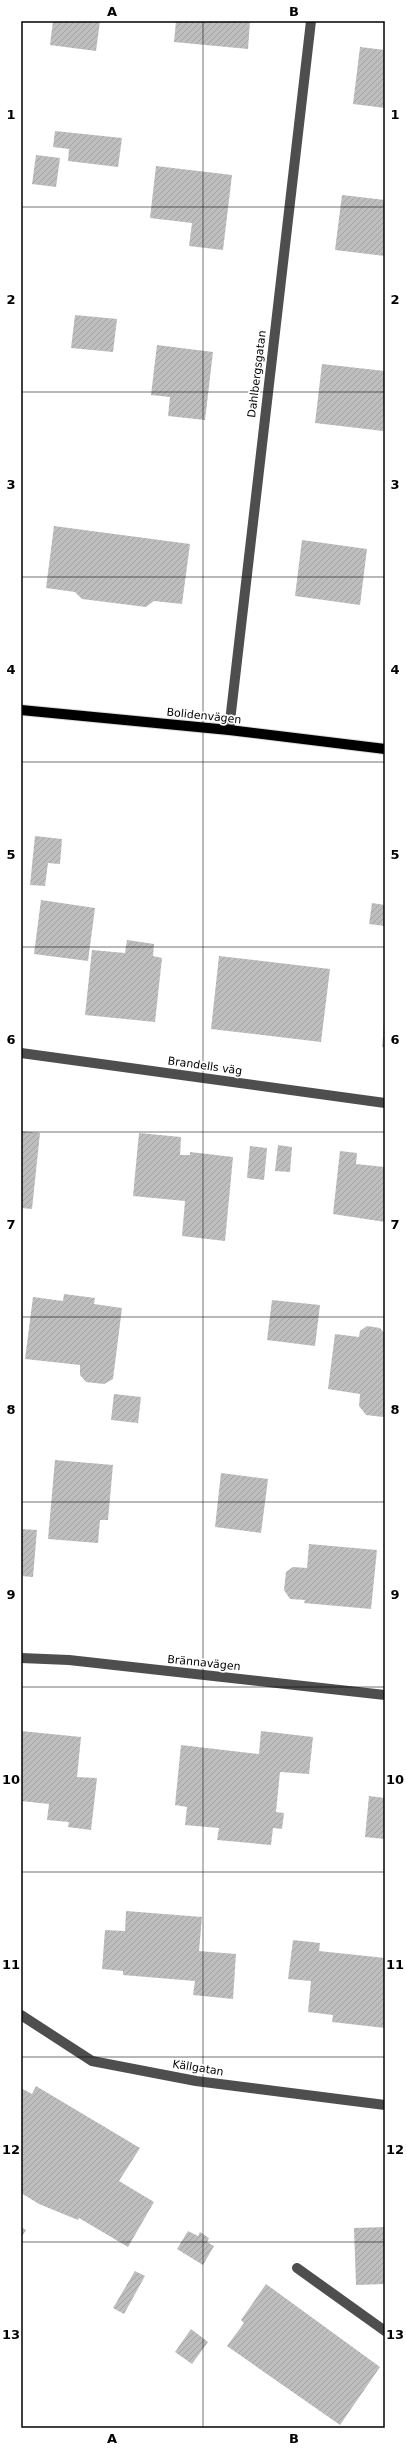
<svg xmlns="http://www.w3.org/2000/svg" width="406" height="2449" font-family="'DejaVu Sans',sans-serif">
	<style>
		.building { fill: url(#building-hatch) }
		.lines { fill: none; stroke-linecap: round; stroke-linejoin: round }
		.major-casing { stroke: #dbdbdb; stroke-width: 12 }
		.minor { stroke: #4e4e4e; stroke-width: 10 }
		.major { stroke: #000; stroke-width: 10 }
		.grid { fill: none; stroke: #000; stroke-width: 1; stroke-opacity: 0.55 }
		.labels { text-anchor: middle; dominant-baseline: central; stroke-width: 3.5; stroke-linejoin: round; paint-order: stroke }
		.street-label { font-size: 11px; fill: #000; stroke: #fff }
		.neatline { fill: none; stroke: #000; stroke-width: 1.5 }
		.grid-label { font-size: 13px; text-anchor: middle; font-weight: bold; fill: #000 }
	</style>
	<defs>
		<pattern id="building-hatch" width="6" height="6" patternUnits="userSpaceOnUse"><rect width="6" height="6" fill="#bebebe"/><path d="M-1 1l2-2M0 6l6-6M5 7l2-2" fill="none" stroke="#a2a2a2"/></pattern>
	</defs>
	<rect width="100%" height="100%" fill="#fff"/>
	<!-- building -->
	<path class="building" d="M 53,21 L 100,21 L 96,51 L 50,45 Z
		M 176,21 L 250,21 L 248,49 L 174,42 Z
		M 360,47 L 385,50 L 385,108 L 353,104 Z
		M 55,131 L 122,138 L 118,167 L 68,161 L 69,149 L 53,147 Z
		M 36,155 L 60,158 L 56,187 L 32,184 Z
		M 156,166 L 232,175 L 223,250 L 189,246 L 192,223 L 150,218 Z
		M 342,195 L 385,200 L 385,256 L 335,250 Z
		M 75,315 L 117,319 L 113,352 L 71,348 Z
		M 157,345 L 213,352 L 205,420 L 168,416 L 170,397 L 151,395 Z
		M 322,364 L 385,371 L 383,431 L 315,423 Z
		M 54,526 L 190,544 L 182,604 L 154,601 L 146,607 L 82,599 L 75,592 L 46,588 Z
		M 302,540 L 367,549 L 360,605 L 295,596 Z
		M 35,836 L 62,839 L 60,864 L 48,863 L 45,886 L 30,885 Z
		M 41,900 L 95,908 L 88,961 L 34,954 Z
		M 372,903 L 385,905 L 385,926 L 369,924 Z
		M 127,940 L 154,944 L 153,956 L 162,958 L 155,1022 L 85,1015 L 92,950 L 125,953 Z
		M 219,956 L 330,969 L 321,1042 L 211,1029 Z
		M 384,1026 L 385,1026 L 385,1048 L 382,1047 Z
		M 21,1131 L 40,1133 L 32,1209 L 21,1208 Z
		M 139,1133 L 181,1137 L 180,1155 L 190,1155 L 190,1152 L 233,1157 L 225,1241 L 182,1236 L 185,1201 L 133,1196 Z
		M 278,1145 L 292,1147 L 290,1172 L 275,1171 Z
		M 250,1146 L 267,1148 L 264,1180 L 247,1178 Z
		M 340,1151 L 357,1153 L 356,1164 L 385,1167 L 385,1222 L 333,1214 Z
		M 64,1294 L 95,1298 L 94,1304 L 122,1308 L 113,1379 L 104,1384 L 86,1382 L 80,1375 L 80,1365 L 25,1359 L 33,1297 L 63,1301 Z
		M 272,1300 L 320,1305 L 315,1346 L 267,1340 Z
		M 367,1326 L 380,1328 L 385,1334 L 385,1415 L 383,1417 L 366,1415 L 359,1406 L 360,1394 L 328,1389 L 335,1334 L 359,1337 L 360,1331 Z
		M 114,1394 L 141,1397 L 138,1423 L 111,1420 Z
		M 55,1460 L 113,1465 L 108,1520 L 100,1520 L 98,1543 L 48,1539 Z
		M 221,1473 L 268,1479 L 261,1533 L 215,1527 Z
		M 21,1529 L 37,1530 L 33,1577 L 21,1576 Z
		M 309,1544 L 377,1550 L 371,1609 L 304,1603 L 305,1600 L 290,1599 L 284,1590 L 286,1572 L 293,1567 L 307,1568 Z
		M 21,1731 L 81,1737 L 77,1777 L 97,1778 L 91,1830 L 68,1827 L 69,1822 L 47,1820 L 49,1804 L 21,1801 Z
		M 261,1731 L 313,1737 L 309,1774 L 280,1772 L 276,1812 L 284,1813 L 282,1829 L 273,1828 L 271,1845 L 217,1840 L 219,1828 L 185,1825 L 187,1807 L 175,1805 L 181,1745 L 259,1754 Z
		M 369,1796 L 385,1798 L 385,1839 L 365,1837 Z
		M 126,1911 L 202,1917 L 199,1951 L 236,1954 L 233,1999 L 193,1995 L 195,1981 L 123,1975 L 123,1971 L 102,1969 L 105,1930 L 125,1931 Z
		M 293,1940 L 320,1943 L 319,1951 L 385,1958 L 385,2028 L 332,2022 L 333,2015 L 308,2012 L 311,1981 L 288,1979 Z
		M 36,2086 L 140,2148 L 119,2181 L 154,2202 L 128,2247 L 79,2218 L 78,2220 L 39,2204 L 21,2193 L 21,2088 L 32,2094 Z
		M 21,2227 L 26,2230 L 21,2238 Z
		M 385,2227 L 385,2284 L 356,2285 L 354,2228 Z
		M 188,2231 L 198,2236 L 200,2232 L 209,2238 L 207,2242 L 214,2246 L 203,2265 L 177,2249 Z
		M 135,2271 L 145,2276 L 124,2314 L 113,2308 Z
		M 266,2284 L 380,2367 L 340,2425 L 227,2346 L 244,2323 L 241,2320 Z
		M 191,2329 L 208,2342 L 192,2364 L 175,2352 Z"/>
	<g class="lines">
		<!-- major casing -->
		<g class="major-casing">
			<path id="major" d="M 21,710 L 229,730 L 385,749"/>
		</g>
		<!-- minor -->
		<path class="minor" d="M 229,730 L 311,21
			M 21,1053 L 385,1103
			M 21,1658 L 69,1660 L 385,1695
			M 21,2015 L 92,2061 L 196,2081 L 385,2105
			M 297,2268 L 385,2331"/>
		<!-- major -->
		<use href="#major" class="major"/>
	</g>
	<!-- grid -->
	<path class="grid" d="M 203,21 L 203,2428M 21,207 L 385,207M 21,392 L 385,392M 21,577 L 385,577M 21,762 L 385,762M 21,947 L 385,947M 21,1132 L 385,1132M 21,1317 L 385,1317M 21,1502 L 385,1502M 21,1687 L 385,1687M 21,1872 L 385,1872M 21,2057 L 385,2057M 21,2242 L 385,2242"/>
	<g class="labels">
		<!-- street labels -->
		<g class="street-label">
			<text transform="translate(257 374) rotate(-83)">Dahlbergsgatan</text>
			<text transform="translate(204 716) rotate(6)">Bolidenvägen</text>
			<text transform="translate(205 1066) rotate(8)">Brandells väg</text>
			<text transform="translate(204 1663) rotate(6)">Brännavägen</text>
			<text transform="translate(198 2068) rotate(9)">Källgatan</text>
		</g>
	</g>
	<!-- border -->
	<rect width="406" height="2449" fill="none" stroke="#ffffff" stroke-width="44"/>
	<rect x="22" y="22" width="362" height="2405" class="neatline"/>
	<g class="grid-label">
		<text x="112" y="16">A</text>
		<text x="294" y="16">B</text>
		<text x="11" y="119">1</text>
		<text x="395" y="119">1</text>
		<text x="11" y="304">2</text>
		<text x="395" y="304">2</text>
		<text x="11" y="489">3</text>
		<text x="395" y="489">3</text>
		<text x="11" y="674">4</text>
		<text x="395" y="674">4</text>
		<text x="11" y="859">5</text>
		<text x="395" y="859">5</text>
		<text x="11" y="1044">6</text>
		<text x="395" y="1044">6</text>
		<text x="11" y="1229">7</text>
		<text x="395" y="1229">7</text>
		<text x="11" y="1414">8</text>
		<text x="395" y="1414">8</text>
		<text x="11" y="1599">9</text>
		<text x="395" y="1599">9</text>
		<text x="11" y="1784">10</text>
		<text x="395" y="1784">10</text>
		<text x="11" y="1969">11</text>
		<text x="395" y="1969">11</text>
		<text x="11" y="2154">12</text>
		<text x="395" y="2154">12</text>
		<text x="11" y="2339">13</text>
		<text x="395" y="2339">13</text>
		<text x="112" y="2443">A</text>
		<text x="294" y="2443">B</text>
	</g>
</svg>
